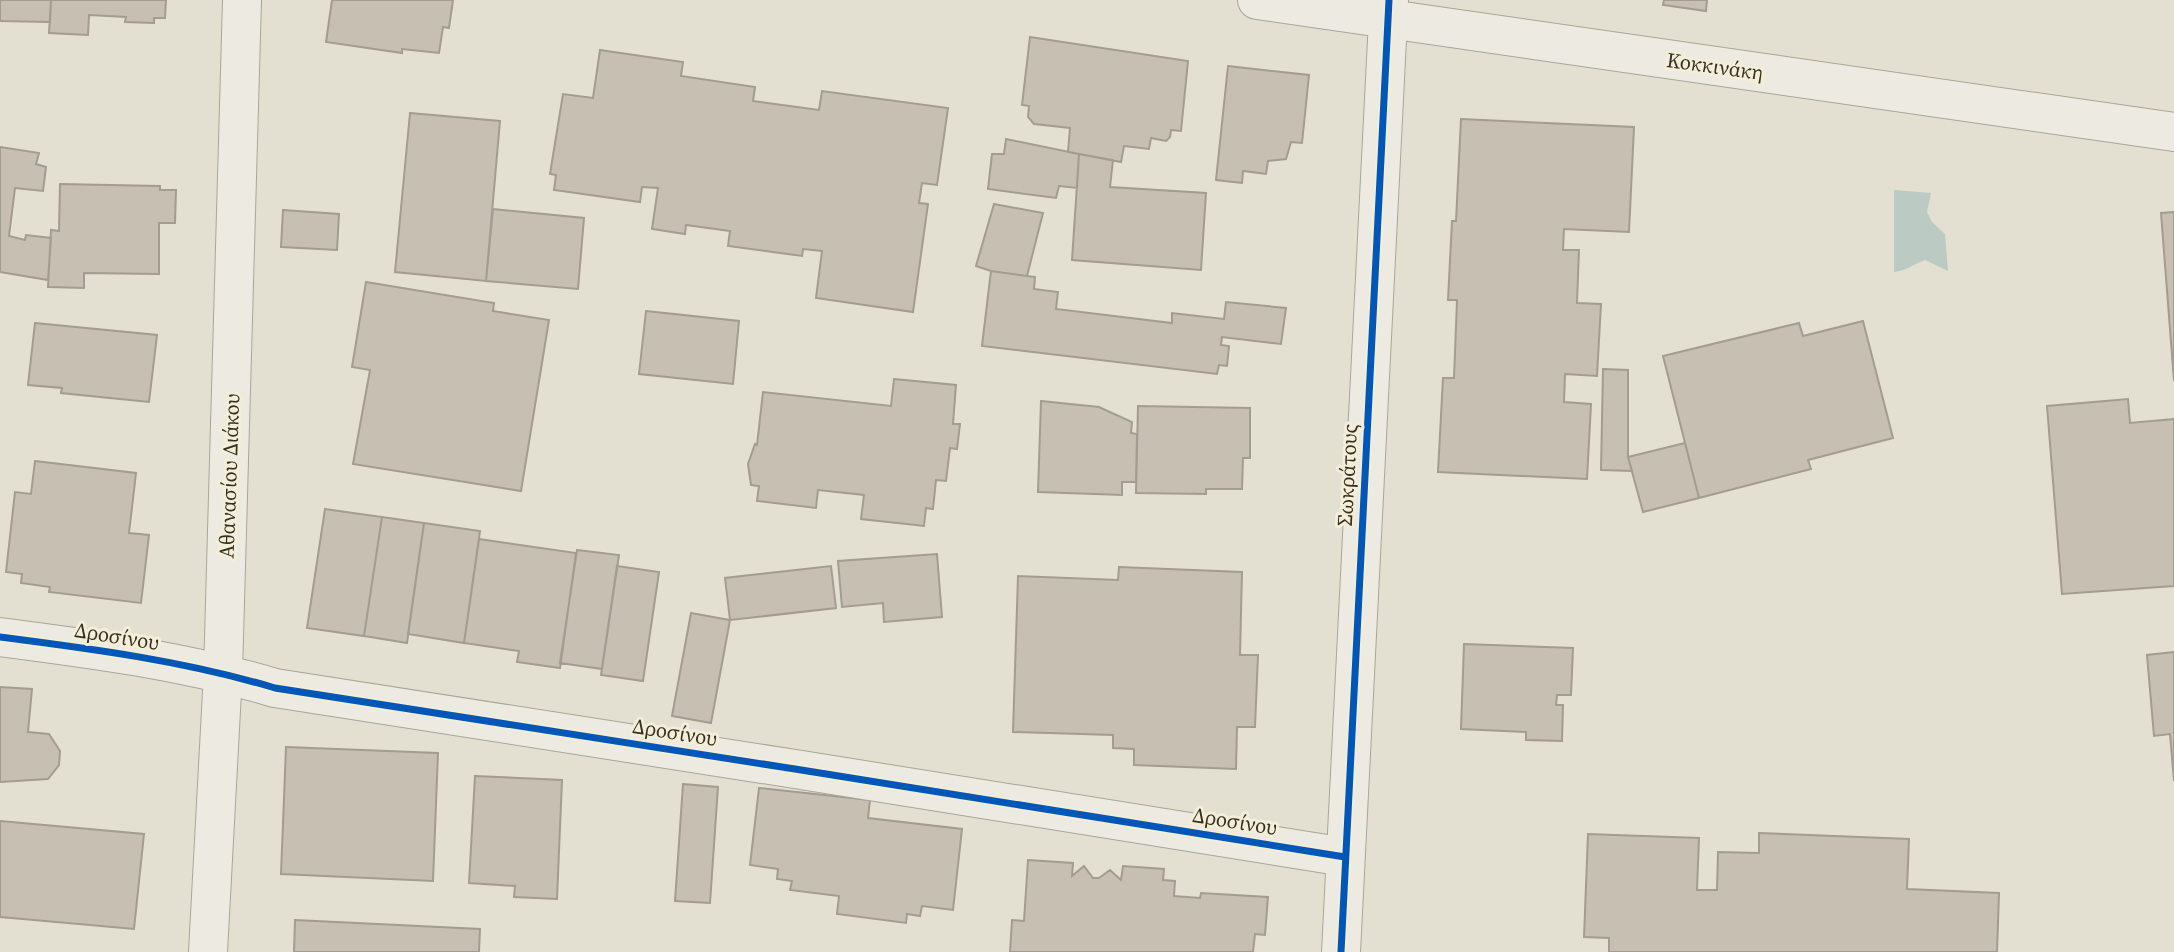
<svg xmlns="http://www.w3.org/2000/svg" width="2174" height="952" font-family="'Source Serif 4',serif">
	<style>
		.water { fill: #bbcac2 }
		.building { fill: #c7bfb2; stroke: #a39c90; stroke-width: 2 }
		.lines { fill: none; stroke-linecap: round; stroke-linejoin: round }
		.minor-casing { stroke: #a9a599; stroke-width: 40 }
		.minor { stroke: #eceae1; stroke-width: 38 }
		.cycleway-casing { stroke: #f3eed8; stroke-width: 11 }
		.cycleway { stroke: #0057b8; stroke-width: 7 }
		.labels { text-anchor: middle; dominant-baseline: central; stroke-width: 6; stroke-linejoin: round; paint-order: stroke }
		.street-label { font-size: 21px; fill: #382e22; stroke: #f3eed8 }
	</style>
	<rect width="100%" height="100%" fill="#e3e0d1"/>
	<!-- water -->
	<path class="water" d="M 1894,190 L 1931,193 L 1927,212 L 1932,222 L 1945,234 L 1948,271 L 1925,260 C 1913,264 1907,271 1894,272 Z"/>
	<!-- building -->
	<path class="building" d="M 0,0 L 51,0 L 50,22 L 0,21 Z
		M 51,0 L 166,0 L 165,18 L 154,18 L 154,23 L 125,22 L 126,17 L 89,15 L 88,35 L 49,33 Z
		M 332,0 L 453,0 L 449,28 L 443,27 L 439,53 L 402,49 L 402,53 L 326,42 Z
		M 1664,0 L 1707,0 L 1706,11 L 1663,5 Z
		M 1030,37 L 1188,61 L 1181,131 L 1171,130 L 1170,137 L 1166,141 L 1151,138 L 1149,149 L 1124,146 L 1121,162 L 1068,152 L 1070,128 L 1034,124 L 1028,117 L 1029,106 L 1022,105 Z
		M 600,50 L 683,62 L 681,76 L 755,87 L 753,101 L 819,110 L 822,91 L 948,108 L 937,185 L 922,183 L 919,203 L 928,204 L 913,312 L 816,298 L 822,251 L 803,249 L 802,256 L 728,246 L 730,231 L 686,225 L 685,234 L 652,229 L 658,188 L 642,187 L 640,202 L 554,190 L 556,175 L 550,174 L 563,94 L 593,98 Z
		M 1228,66 L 1309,75 L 1302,143 L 1291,142 L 1286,159 L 1268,161 L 1266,174 L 1243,171 L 1242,183 L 1216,180 Z
		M 410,113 L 500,121 L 486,281 L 395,272 Z
		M 1461,119 L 1634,127 L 1629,232 L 1564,229 L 1563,250 L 1579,250 L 1577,303 L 1601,304 L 1597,376 L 1565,374 L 1564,402 L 1591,404 L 1587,479 L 1438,472 L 1443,378 L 1454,378 L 1457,300 L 1448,300 L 1452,221 L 1456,221 Z
		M 1006,139 L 1079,154 L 1077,188 L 1059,186 L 1056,198 L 988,189 L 992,154 L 1004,154 Z
		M 0,147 L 39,153 L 36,164 L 46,167 L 43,191 L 15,188 L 9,236 L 25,240 L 26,235 L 51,238 L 48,280 L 0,272 Z
		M 1079,154 L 1113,160 L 1110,187 L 1206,193 L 1201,270 L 1072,260 Z
		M 60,184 L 160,186 L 160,190 L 176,190 L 175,223 L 159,223 L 159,274 L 84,273 L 84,288 L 48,287 L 51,230 L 59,231 Z
		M 994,204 L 1043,213 L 1027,276 L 991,271 L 976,266 Z
		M 493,209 L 584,218 L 578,289 L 486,281 Z
		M 283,210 L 339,214 L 337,250 L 281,247 Z
		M 2174,212 L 2174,381 L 2161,213 Z
		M 991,271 L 1035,277 L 1034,289 L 1058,292 L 1056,309 L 1172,323 L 1172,313 L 1224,319 L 1226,302 L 1286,308 L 1281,344 L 1222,337 L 1221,345 L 1229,346 L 1227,366 L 1219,365 L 1217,374 L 982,346 Z
		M 366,282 L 494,303 L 493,311 L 549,320 L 521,491 L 353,464 L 370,370 L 352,367 Z
		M 646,311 L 739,321 L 733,384 L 639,374 Z
		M 1863,321 L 1893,438 L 1808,460 L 1811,469 L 1699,498 L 1663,356 L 1799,323 L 1803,336 Z
		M 35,323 L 157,335 L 149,402 L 61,393 L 62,388 L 28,385 Z
		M 1603,369 L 1628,370 L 1628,457 L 1632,471 L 1601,470 Z
		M 894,379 L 956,385 L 953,424 L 960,424 L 957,449 L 950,448 L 946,481 L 936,480 L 933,509 L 926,508 L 924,526 L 861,519 L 864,495 L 818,490 L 816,508 L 757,501 L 759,486 L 751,485 L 748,464 L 755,444 L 757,445 L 763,392 L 891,406 Z
		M 2128,399 L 2130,423 L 2174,419 L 2174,586 L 2062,594 L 2047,406 Z
		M 1041,401 L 1099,407 L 1132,422 L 1131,433 L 1137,434 L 1136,482 L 1122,482 L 1122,495 L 1038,492 Z
		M 1138,406 L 1250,408 L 1250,458 L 1243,458 L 1242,489 L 1206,489 L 1206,494 L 1136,493 Z
		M 1685,443 L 1699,498 L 1643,512 L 1628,457 Z
		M 35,461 L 136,473 L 129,533 L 149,535 L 141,603 L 49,592 L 50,587 L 21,583 L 22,574 L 6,572 L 15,492 L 31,494 Z
		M 325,509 L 382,517 L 364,636 L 307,628 Z
		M 382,517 L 424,523 L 407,643 L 364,636 Z
		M 424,523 L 480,531 L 464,643 L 408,634 Z
		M 479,539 L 576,553 L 560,668 L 517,662 L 519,651 L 464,643 Z
		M 577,550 L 619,555 L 602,669 L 560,663 Z
		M 937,554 L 942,617 L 884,622 L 883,603 L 842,607 L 838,561 Z
		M 617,566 L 659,572 L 643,681 L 601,675 Z
		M 831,566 L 836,608 L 730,620 L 725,578 Z
		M 1119,567 L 1242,572 L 1240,655 L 1258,655 L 1255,727 L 1237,727 L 1236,769 L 1134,765 L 1134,749 L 1113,748 L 1113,735 L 1013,732 L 1018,576 L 1118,580 Z
		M 691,613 L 730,620 L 711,723 L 672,716 Z
		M 1464,644 L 1573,648 L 1571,695 L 1557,695 L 1556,705 L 1563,705 L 1562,741 L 1526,740 L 1526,732 L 1461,729 Z
		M 2174,652 L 2174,781 L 2170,734 L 2154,736 L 2147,655 Z
		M 0,687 L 32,689 L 28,732 L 49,734 L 60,751 L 59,765 L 48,779 L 0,782 Z
		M 286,747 L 438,753 L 433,881 L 281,874 Z
		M 475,776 L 562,780 L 557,899 L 514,897 L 515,886 L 469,883 Z
		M 683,784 L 718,787 L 710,903 L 675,901 Z
		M 759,788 L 870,800 L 868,818 L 962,829 L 953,910 L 922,906 L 920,916 L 907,914 L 906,923 L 837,914 L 839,896 L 790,890 L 792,881 L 777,879 L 778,869 L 750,865 Z
		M 0,821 L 144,834 L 134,929 L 0,917 Z
		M 1759,833 L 1909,839 L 1907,889 L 1999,893 L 1997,952 L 1609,952 L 1609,938 L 1584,937 L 1588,834 L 1699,838 L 1697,890 L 1717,890 L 1718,852 L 1759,853 Z
		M 1028,860 L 1073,863 L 1072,876 L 1084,866 L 1093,878 L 1099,878 L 1110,870 L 1121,880 L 1123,866 L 1164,869 L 1163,880 L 1175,881 L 1174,896 L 1200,898 L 1201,893 L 1268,897 L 1265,935 L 1255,934 L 1253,952 L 1010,952 L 1012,920 L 1024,921 Z
		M 295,920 L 480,929 L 479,952 L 294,952 Z"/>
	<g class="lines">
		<!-- minor casing -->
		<g class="minor-casing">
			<path id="minor" d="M 1257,0 L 2174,132
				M 0,637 C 93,649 185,661 275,688 L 795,769 L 1345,857
				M 208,952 L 223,673 L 242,0
				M 1341,952 L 1389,0"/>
		</g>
		<!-- minor -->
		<use href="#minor" class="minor"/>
		<!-- cycleway casing -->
		<g class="cycleway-casing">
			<path id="cycleway" d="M 0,637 C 93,649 185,661 275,688 L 795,769 L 1345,857
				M 1341,952 L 1389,0"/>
		</g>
		<!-- cycleway -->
		<use href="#cycleway" class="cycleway"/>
	</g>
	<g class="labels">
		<!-- street labels -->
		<g class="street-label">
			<text transform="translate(1715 66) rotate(8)">Κοκκινάκη</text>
			<text transform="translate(1347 475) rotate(-87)">Σωκράτους</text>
			<text transform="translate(229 476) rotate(-88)">Αθανασίου Διάκου</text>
			<text transform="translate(117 636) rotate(9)">Δροσίνου</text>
			<text transform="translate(675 732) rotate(9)">Δροσίνου</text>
			<text transform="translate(1235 821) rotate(9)">Δροσίνου</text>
		</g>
	</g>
</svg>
